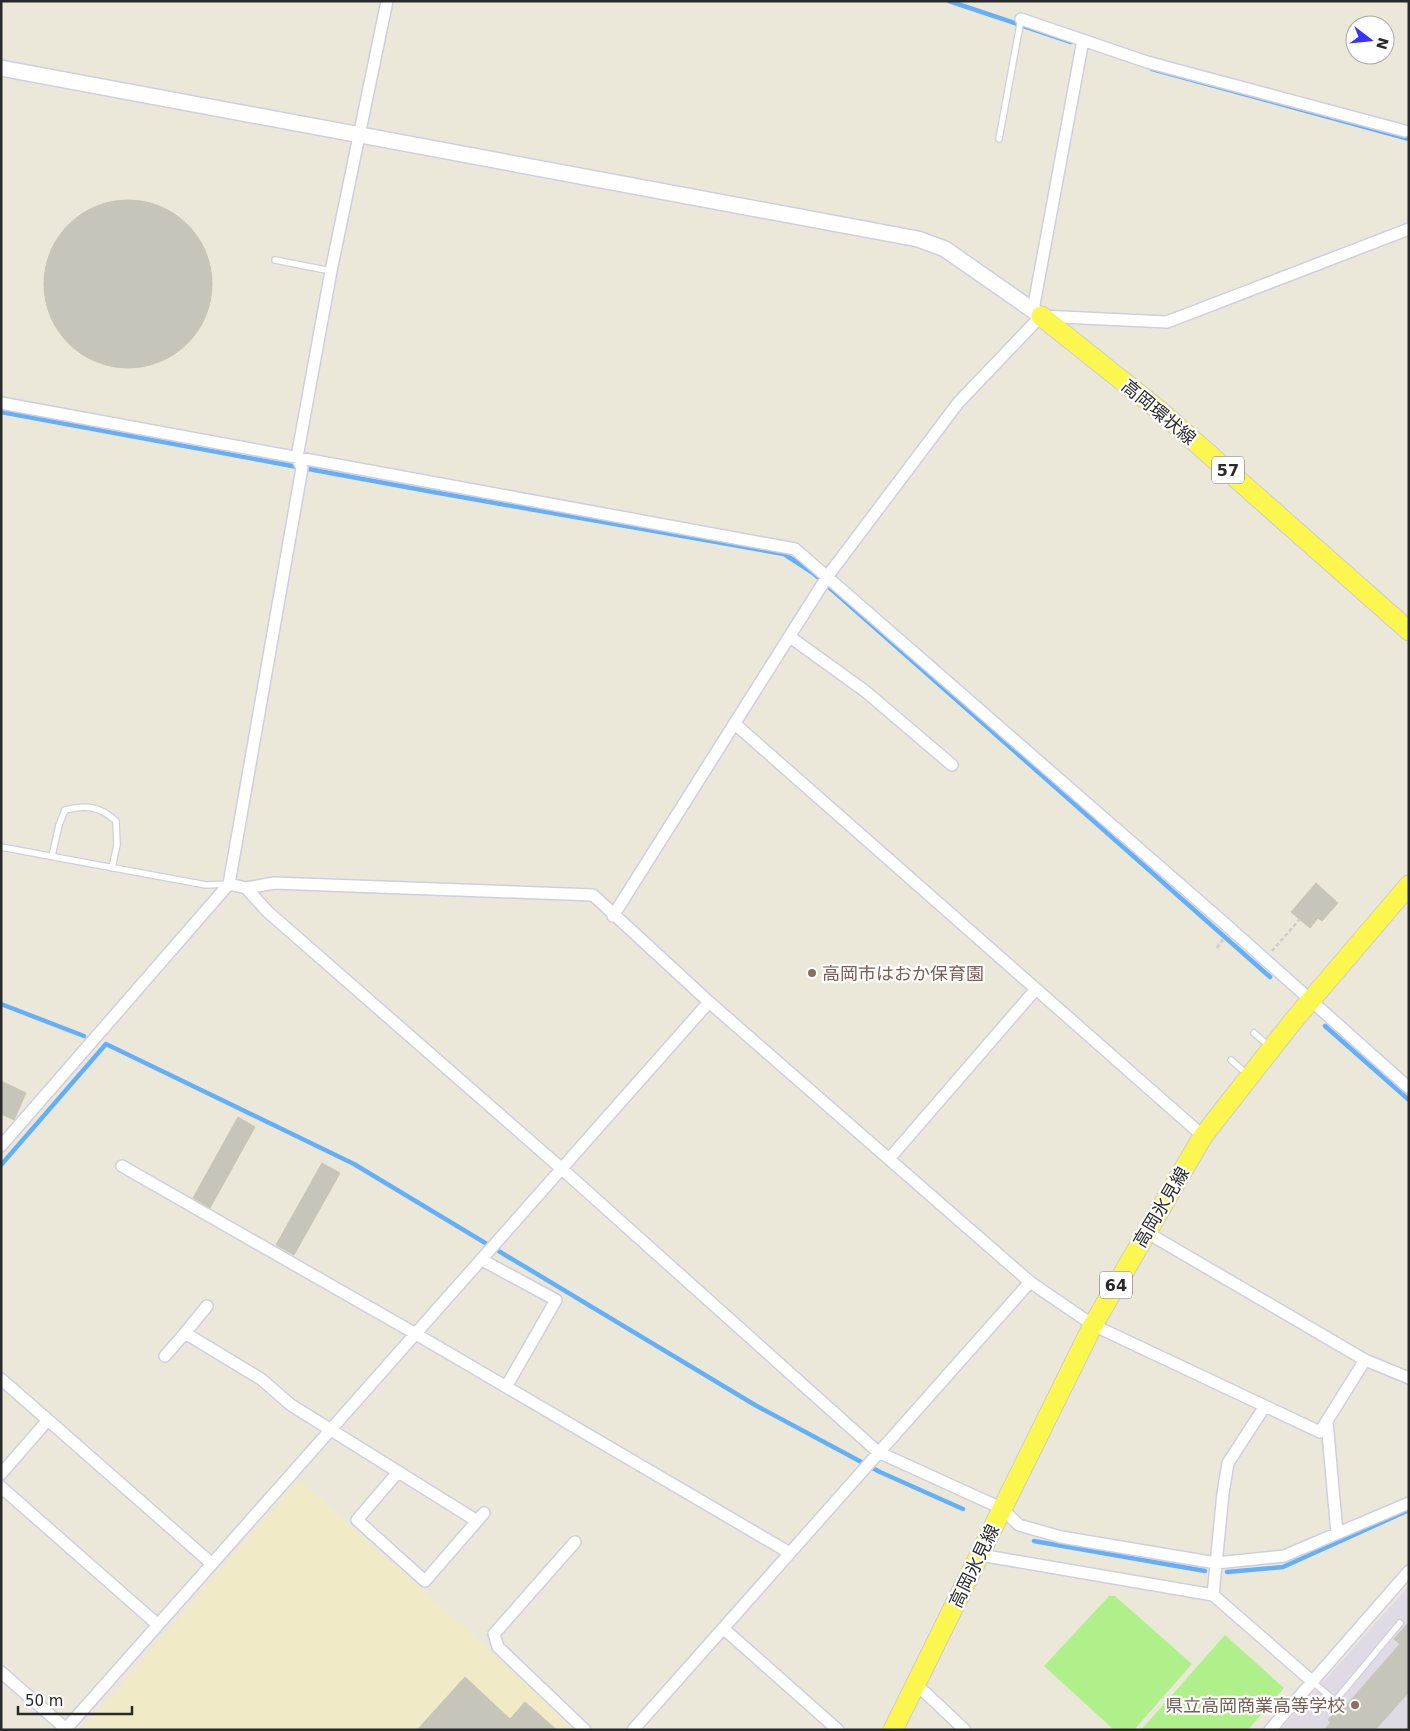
<svg xmlns="http://www.w3.org/2000/svg" width="1410" height="1731" font-family="'DejaVu Sans','Noto Sans JP',sans-serif">
	<style>
		.industrial { fill: #dfdae4 }
		.education { fill: #f0ebc6 }
		.pitch { fill: #b0f08b }
		.lines { fill: none; stroke-linecap: round; stroke-linejoin: round }
		.stream { stroke: #63b0f8; stroke-width: 4.5 }
		.building { fill: #c7c4b9; stroke: #c8c5b3 }
		.service-casing { stroke: #cecee3; stroke-width: 8 }
		.minor-casing { stroke: #cecee3; stroke-width: 14 }
		.tertiary-casing { stroke: #cecee3; stroke-width: 18 }
		.primary-casing { stroke: #ccc; stroke-width: 21 }
		.path { stroke: #ccc; stroke-width: 2.5; stroke-dasharray: 4 2.5; stroke-linecap: butt }
		.service { stroke: #fff; stroke-width: 5.5 }
		.minor { stroke: #fff; stroke-width: 11 }
		.tertiary { stroke: #fff; stroke-width: 15 }
		.primary { stroke: #fbf74f; stroke-width: 19 }
		.education-dot { fill: #8d6e63; stroke: #fff; stroke-width: 2 }
		.labels { text-anchor: middle; dominant-baseline: central; stroke-width: 4.5; stroke-linejoin: round; paint-order: stroke }
		.shield { fill: #fff; stroke: #696969; stroke-width: 1 }
		.shield-label { font-size: 16px; font-weight: bold; fill: #292929 }
		.street-label { font-size: 18px; fill: #292929; stroke: #fff }
		.education-label { font-size: 18px; fill: #785e54; stroke: #fff; text-anchor: start }
	</style>
	<rect width="100%" height="100%" fill="#ece8d9"/>
	<!-- industrial -->
	<path class="industrial" d="M 1409,1586 L 1409,1730 L 1280,1730 Z"/>
	<!-- education -->
	<path class="education" d="M 299,1480 L 579,1730 L 83,1730 Z"/>
	<!-- pitch -->
	<path class="pitch" d="M 1109,1596 L 1115,1596 L 1192,1664 L 1134,1730 L 1114,1730 L 1044,1666 Z
		M 1225,1635 L 1284,1688 L 1248,1730 L 1141,1730 Z"/>
	<g class="lines">
		<!-- stream -->
		<path class="stream" d="M 949,1 L 1071,42
			M 1152,69 L 1409,139
			M 1,412 L 433,492 L 784,554 L 813,573 L 1270,977
			M 1,1004 L 84,1036
			M 1325,1026 L 1409,1100
			M 1,1165 L 106,1044 L 354,1164 L 755,1405 L 880,1472 L 963,1509
			M 1034,1541 L 1205,1571
			M 1227,1572 L 1283,1567 L 1409,1510"/>
	</g>
	<!-- building -->
	<path class="building" d="M44 284a84 84 0 1 1 168 0a84 84 0 1 1-168 0Z
		M 1316,883 L 1338,903 L 1322,921 L 1318,918 L 1310,928 L 1291,912 Z
		M 1,1081 L 26,1093 L 14,1120 L 1,1114 Z
		M 238,1117 L 255,1127 L 210,1208 L 193,1198 Z
		M 322,1163 L 340,1173 L 294,1255 L 276,1245 Z
		M 1409,1622 L 1409,1692 L 1375,1730 L 1324,1730 L 1331,1722 L 1328,1720 L 1340,1706 L 1343,1709 L 1400,1644 L 1394,1639 Z
		M 465,1677 L 510,1719 L 525,1702 L 557,1730 L 417,1730 Z"/>
	<g class="lines">
		<!-- service casing -->
		<g class="service-casing">
			<path id="service" d="M 999,139 L 1021,19
				M 275,260 L 331,271
				M 1,847 L 206,885 L 229,884
				M 52,856 L 59,825 L 65,810 C 86,805 100,806 116,821 L 117,845 L 112,868
				M 1254,1033 L 1269,1046
				M 1231,1060 L 1248,1075
				M 1313,1682 L 1335,1701 L 1400,1623"/>
		</g>
		<!-- minor casing -->
		<g class="minor-casing">
			<path id="minor" d="M 1021,19 L 1147,62 L 1405,131
				M 1033,310 L 1083,40
				M 1,403 L 795,549 L 1223,922 L 1409,1088
				M 790,637 L 865,691 L 952,765
				M 735,724 L 1203,1136
				M 229,884 L 246,888 L 274,883 L 593,895 L 709,1002 L 1030,1282 L 1093,1325 L 1320,1432 L 1365,1360
				M 246,888 L 268,912 L 562,1169 L 878,1452 L 1001,1508 L 1019,1525 L 1061,1537 L 1216,1563 L 1284,1556 L 1409,1503
				M 613,916 L 827,577 L 958,403 L 1041,316 L 1167,322 L 1409,229
				M 1,1146 L 229,884 L 302,468 L 297,457 L 331,271 L 387,1
				M 889,1159 L 1036,989
				M 122,1166 L 416,1334 L 790,1553
				M 1146,1232 L 1365,1360 L 1409,1378
				M 482,1260 L 556,1300 L 506,1387
				M 207,1306 L 185,1333 L 261,1379 L 291,1405 L 477,1521
				M 165,1356 L 185,1333
				M 1,1379 L 48,1420
				M 1327,1422 L 1337,1533
				M 398,1472 L 357,1520 L 425,1581 L 484,1513
				M 1,1474 L 48,1420 L 211,1563
				M 1,1487 L 157,1624
				M 575,1542 L 494,1634 L 498,1647 L 585,1730
				M 980,1555 L 1213,1595 L 1313,1682
				M 1213,1595 L 1223,1493 L 1228,1463 L 1265,1406
				M 724,1629 L 838,1730
				M 1,1672 L 66,1729
				M 916,1684 L 965,1730
				M 65,1730 L 709,1002
				M 633,1730 L 1030,1282
				M 1270,1730 L 1409,1571"/>
		</g>
		<!-- tertiary casing -->
		<g class="tertiary-casing">
			<path id="tertiary" d="M 1,68 L 918,239 L 945,249 L 1041,316"/>
		</g>
		<!-- primary casing -->
		<g class="primary-casing">
			<path id="primary" d="M 1041,316 L 1159,410 L 1409,631
				M 893,1730 L 1093,1325 L 1203,1136 L 1293,1021 L 1409,885"/>
		</g>
		<!-- path -->
		<path class="path" d="M 1217,948 L 1223,939
			M 1272,951 L 1300,919"/>
		<!-- service -->
		<use href="#service" class="service"/>
		<!-- minor -->
		<use href="#minor" class="minor"/>
		<!-- tertiary -->
		<use href="#tertiary" class="tertiary"/>
		<!-- primary -->
		<use href="#primary" class="primary"/>
	</g>
	<!-- markers -->
	<g class="education-dot">
		<circle cx="812" cy="973" r="5"/>
		<circle cx="1355" cy="1705" r="5"/>
	</g>
	<g class="labels">
		<!-- shield labels -->
		<g class="shield">
			<rect x="1212" y="456.5" width="32" height="27" rx="4"/>
			<rect x="1100" y="1271.5" width="32" height="27" rx="4"/>
		</g>
		<g class="shield-label">
			<text x="1228" y="470">57</text>
			<text x="1116" y="1285">64</text>
		</g>
		<!-- street labels -->
		<g class="street-label">
			<text transform="translate(1159 412) rotate(40)">高岡環状線</text>
			<text transform="translate(1161 1207) rotate(-59)">高岡氷見線</text>
			<text transform="translate(974 1566) rotate(-64)">高岡氷見線</text>
		</g>
		<!-- education labels -->
		<g class="education-label">
			<text x="822" y="973">高岡市はおか保育園</text>
			<text x="1345" y="1705" text-anchor="end">県立高岡商業高等学校</text>
		</g>
	</g>
	<!-- border -->
	<rect width="1410" height="1731" fill="none" stroke="#292929" stroke-width="5"/>
	<!-- north arrow -->
	<g transform="translate(1370 40) rotate(106)"><circle r="24" fill="#ffffff" stroke="#a9a9a9"/>
	<path d="M0-4L9 19L0 12L-9 19Z" fill="#3833ff"/>
	<text y="-8" font-size="14" font-weight="bold" text-anchor="middle" fill="#292929">N</text>
	</g>
	<!-- scale -->
	<path d="M18 1706v8h114v-8" fill="none" stroke="#292929" stroke-width="2.5"/>
	<text x="25" y="1706" font-size="15" fill="#292929" stroke="#ffffff" stroke-width="4" paint-order="stroke">50 m</text>
</svg>
